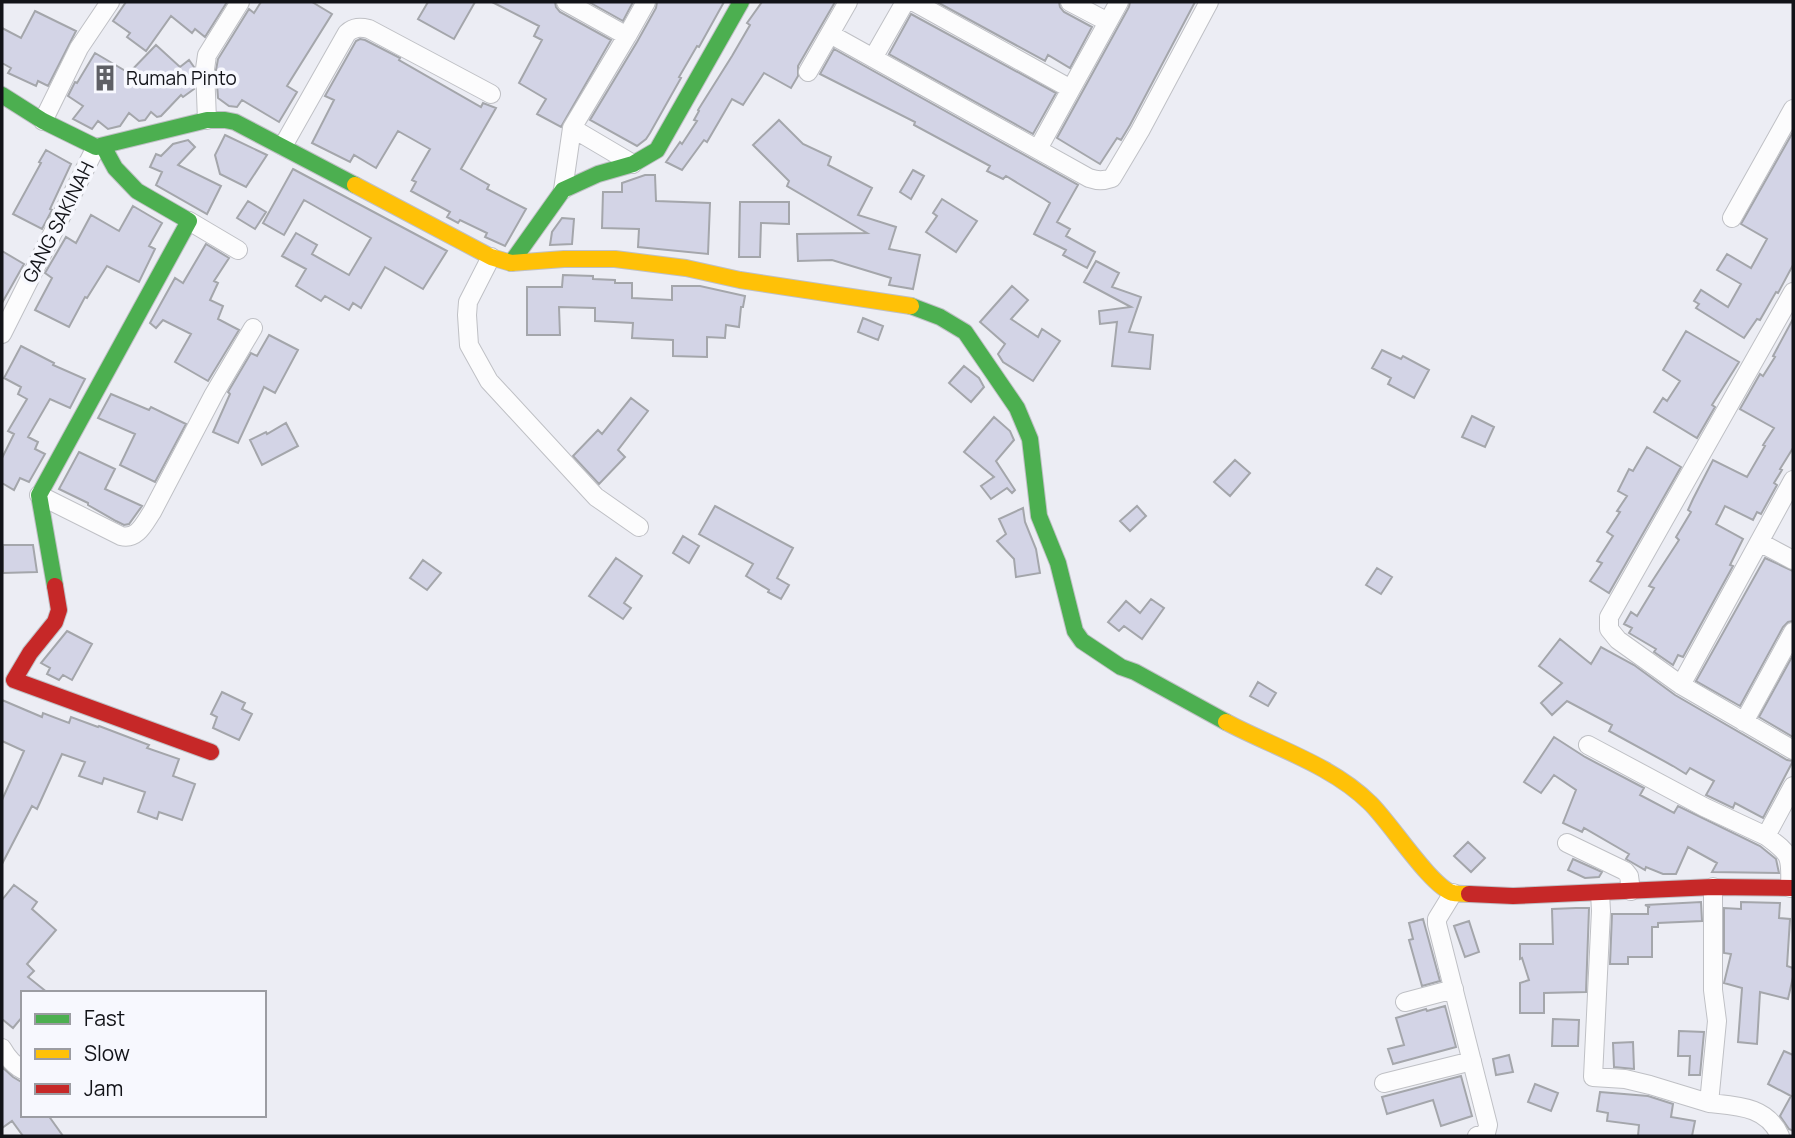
<svg xmlns="http://www.w3.org/2000/svg" width="1795" height="1138" font-family="Manrope,sans-serif">
	<style>
		.building { fill: #d3d4e6; stroke: #a4a6ab; stroke-width: 2 }
		.lines { fill: none; stroke-linecap: round; stroke-linejoin: round }
		.street-casing { stroke: #bfc0c5; stroke-width: 20 }
		.fast-casing { stroke: #bfc0c5; stroke-width: 18 }
		.slow-casing { stroke: #bfc0c5; stroke-width: 18 }
		.jam-casing { stroke: #bfc0c5; stroke-width: 18 }
		.street { stroke: #fcfcfd; stroke-width: 18 }
		.fast { stroke: #4caf50; stroke-width: 16 }
		.slow { stroke: #ffc107; stroke-width: 16 }
		.jam { stroke: #c62828; stroke-width: 16 }
		.labels { text-anchor: middle; dominant-baseline: central; stroke-width: 7; stroke-linejoin: round; paint-order: stroke }
		.poi-label { font-size: 19px; fill: #121318; stroke: #f7f8fe; text-anchor: start }
		.street-label { font-size: 19px; fill: #121318; stroke: #f7f8fe }
	</style>
	<rect width="100%" height="100%" fill="#ecedf4"/>
	<!-- building -->
	<path class="building" d="M 126,2 L 227,2 L 205,37 L 195,29 L 192,33 L 171,16 L 146,51 L 127,37 L 130,33 L 113,21 Z
		M 261,2 L 312,2 L 332,14 L 287,86 L 297,92 L 279,122 L 242,100 L 237,107 L 229,106 L 218,98 L 216,70 L 218,59 L 249,9 L 254,13 Z
		M 428,2 L 475,2 L 454,39 L 418,19 Z
		M 492,2 L 555,2 L 556,7 L 560,12 L 611,40 L 561,127 L 537,114 L 546,99 L 519,83 L 542,40 L 534,36 L 539,26 Z
		M 589,2 L 633,2 L 623,21 Z
		M 657,2 L 724,2 L 699,47 L 697,46 L 679,77 L 681,78 L 650,133 L 646,139 L 637,146 L 590,120 L 637,42 L 656,8 Z
		M 762,2 L 835,2 L 798,66 L 798,76 L 791,88 L 764,73 L 743,105 L 732,99 L 707,142 L 704,140 L 682,170 L 666,162 L 680,142 L 682,144 L 697,121 L 694,120 L 699,111 L 698,110 L 732,56 L 750,25 L 747,23 Z
		M 937,2 L 1059,2 L 1060,7 L 1064,12 L 1092,27 L 1070,68 L 1048,55 L 1045,61 Z
		M 1130,2 L 1195,2 L 1130,125 L 1121,140 L 1117,138 L 1100,164 L 1057,138 L 1129,7 Z
		M 35,11 L 76,31 L 48,86 L 38,81 L 36,86 L 8,73 L 11,68 L 2,63 L 2,28 L 21,38 Z
		M 911,14 L 1056,93 L 1033,134 L 889,54 Z
		M 360,39 L 365,40 L 400,58 L 399,60 L 481,107 L 483,103 L 496,108 L 461,169 L 489,185 L 487,189 L 526,209 L 505,246 L 485,237 L 487,233 L 460,220 L 458,223 L 447,217 L 450,212 L 411,191 L 416,182 L 412,180 L 430,149 L 398,131 L 376,168 L 354,155 L 350,162 L 312,143 L 334,100 L 325,96 L 356,41 Z
		M 156,45 L 180,67 L 189,60 L 194,67 L 194,89 L 183,97 L 181,95 L 161,116 L 157,117 L 151,112 L 145,120 L 139,121 L 129,113 L 120,126 L 108,129 L 98,121 L 92,129 L 73,119 L 83,106 L 68,96 L 75,82 L 77,83 L 95,53 L 129,73 Z
		M 834,49 L 1078,185 L 1057,222 L 1070,229 L 1066,236 L 1095,252 L 1087,268 L 1063,255 L 1066,250 L 1034,234 L 1050,203 L 1044,199 L 1006,176 L 1003,179 L 987,171 L 990,166 L 914,125 L 915,122 L 820,74 Z
		M 779,120 L 803,144 L 831,157 L 828,165 L 872,188 L 858,215 L 896,227 L 889,249 L 920,255 L 913,289 L 889,285 L 891,278 L 832,260 L 798,261 L 797,234 L 867,233 L 787,186 L 789,181 L 753,145 Z
		M 1793,132 L 1793,265 L 1778,293 L 1776,292 L 1760,320 L 1757,319 L 1744,338 L 1696,308 L 1699,304 L 1694,301 L 1701,290 L 1728,307 L 1741,284 L 1717,270 L 1727,254 L 1751,268 L 1767,239 L 1741,224 Z
		M 225,135 L 267,155 L 246,187 L 220,174 L 215,155 Z
		M 188,140 L 195,147 L 178,165 L 221,186 L 207,214 L 156,185 L 162,172 L 150,167 L 156,154 L 161,156 L 173,144 Z
		M 46,150 L 71,164 L 50,209 L 52,210 L 42,229 L 13,214 L 41,163 L 39,162 Z
		M 293,169 L 447,251 L 423,289 L 385,267 L 361,308 L 353,303 L 349,310 L 325,296 L 321,301 L 296,286 L 306,269 L 282,256 L 296,233 L 317,245 L 312,254 L 349,275 L 371,238 L 304,200 L 284,235 L 263,223 Z
		M 913,170 L 924,176 L 911,199 L 900,192 Z
		M 645,175 L 655,175 L 656,201 L 710,203 L 708,254 L 638,247 L 639,229 L 602,228 L 603,192 L 622,192 L 622,183 Z
		M 942,199 L 977,221 L 956,252 L 926,232 L 937,216 L 933,213 Z
		M 248,201 L 266,212 L 255,229 L 237,218 Z
		M 740,202 L 789,202 L 789,224 L 761,223 L 760,257 L 739,257 Z
		M 133,206 L 162,223 L 149,246 L 155,249 L 139,282 L 107,266 L 87,298 L 85,297 L 69,327 L 35,310 L 52,278 L 45,273 L 66,237 L 76,243 L 91,215 L 119,231 Z
		M 562,218 L 574,219 L 572,244 L 550,245 L 552,232 Z
		M 206,244 L 229,258 L 214,281 L 218,283 L 210,300 L 223,306 L 218,319 L 239,330 L 208,381 L 175,362 L 191,334 L 163,320 L 156,328 L 150,323 L 175,278 L 183,283 Z
		M 2,251 L 24,264 L 2,303 Z
		M 1096,261 L 1119,273 L 1112,287 L 1141,297 L 1129,332 L 1153,335 L 1150,369 L 1112,366 L 1117,322 L 1100,324 L 1099,311 L 1131,307 L 1084,282 Z
		M 563,275 L 593,276 L 593,279 L 615,280 L 615,283 L 632,283 L 632,298 L 672,300 L 672,286 L 700,286 L 745,296 L 743,307 L 741,307 L 739,327 L 726,325 L 725,338 L 707,337 L 707,357 L 673,356 L 673,340 L 632,338 L 633,323 L 595,321 L 595,308 L 559,307 L 560,335 L 527,335 L 527,287 L 562,287 Z
		M 1012,286 L 1028,300 L 1011,319 L 1038,337 L 1042,329 L 1060,341 L 1033,381 L 1003,362 L 998,354 L 1005,344 L 980,322 Z
		M 863,318 L 883,326 L 878,340 L 858,332 Z
		M 1793,319 L 1793,448 L 1780,469 L 1782,470 L 1774,483 L 1777,485 L 1761,514 L 1757,512 L 1753,520 L 1725,506 L 1716,524 L 1743,539 L 1730,565 L 1733,566 L 1683,657 L 1678,655 L 1673,665 L 1654,652 L 1656,649 L 1629,633 L 1632,628 L 1624,624 L 1631,612 L 1637,616 L 1654,588 L 1649,586 L 1679,540 L 1676,537 L 1691,512 L 1688,510 L 1693,499 L 1713,460 L 1747,477 L 1765,446 L 1763,445 L 1774,428 L 1740,409 L 1760,374 L 1763,376 L 1775,357 L 1773,356 Z
		M 1686,331 L 1739,362 L 1712,405 L 1715,407 L 1697,438 L 1654,412 L 1663,398 L 1667,401 L 1680,381 L 1663,370 Z
		M 269,335 L 298,350 L 275,393 L 264,387 L 238,443 L 213,432 L 230,394 L 228,392 L 251,353 L 257,356 Z
		M 21,346 L 54,363 L 53,365 L 85,379 L 70,408 L 50,399 L 28,437 L 38,442 L 35,449 L 45,454 L 29,482 L 20,478 L 14,490 L 2,483 L 2,458 L 14,434 L 8,431 L 27,399 L 18,394 L 21,387 L 4,378 Z
		M 1382,350 L 1401,359 L 1403,356 L 1429,370 L 1414,398 L 1388,384 L 1391,378 L 1372,368 Z
		M 964,366 L 979,378 L 984,387 L 971,402 L 949,383 Z
		M 111,394 L 149,410 L 151,407 L 186,424 L 155,482 L 120,465 L 135,434 L 98,418 Z
		M 631,398 L 648,411 L 618,450 L 625,457 L 599,484 L 573,456 L 598,430 L 602,434 Z
		M 1472,416 L 1494,427 L 1485,447 L 1462,437 Z
		M 994,417 L 1010,431 L 1014,440 L 996,461 L 1015,490 L 1012,493 L 1007,488 L 991,499 L 981,486 L 994,477 L 964,452 Z
		M 286,423 L 298,446 L 262,465 L 250,440 L 266,432 L 267,434 Z
		M 1647,447 L 1681,467 L 1609,593 L 1590,581 L 1602,563 L 1597,561 L 1613,536 L 1607,532 L 1620,512 L 1617,511 L 1627,496 L 1618,491 L 1629,469 L 1633,471 Z
		M 79,452 L 115,469 L 105,489 L 142,506 L 129,524 L 124,525 L 116,521 L 88,505 L 88,503 L 59,489 Z
		M 1235,460 L 1250,473 L 1230,496 L 1214,482 Z
		M 715,506 L 793,548 L 777,578 L 789,585 L 781,599 L 768,592 L 769,590 L 746,576 L 753,564 L 699,534 Z
		M 1137,506 L 1146,516 L 1130,531 L 1120,521 Z
		M 1023,508 L 1025,522 L 1036,549 L 1040,573 L 1016,577 L 1014,559 L 997,541 L 1006,534 L 999,519 Z
		M 683,536 L 699,546 L 689,563 L 673,553 Z
		M 3,545 L 33,545 L 37,572 L 3,573 Z
		M 616,558 L 642,576 L 624,603 L 631,608 L 623,619 L 589,596 Z
		M 1765,558 L 1793,571 L 1793,621 L 1788,622 L 1783,627 L 1740,706 L 1696,681 Z
		M 423,560 L 441,573 L 427,590 L 410,578 Z
		M 1377,568 L 1392,577 L 1381,594 L 1366,585 Z
		M 1151,599 L 1164,608 L 1142,639 L 1124,626 L 1119,631 L 1108,622 L 1126,601 L 1140,613 Z
		M 67,631 L 92,644 L 72,680 L 63,675 L 59,680 L 47,674 L 50,668 L 41,663 Z
		M 1560,639 L 1591,664 L 1601,647 L 1634,665 L 1675,695 L 1787,760 L 1793,761 L 1763,818 L 1735,803 L 1733,808 L 1706,795 L 1714,781 L 1690,768 L 1686,774 L 1673,766 L 1609,731 L 1612,725 L 1567,701 L 1552,715 L 1541,703 L 1562,683 L 1539,666 Z
		M 1793,655 L 1793,737 L 1759,717 Z
		M 1258,682 L 1276,693 L 1268,706 L 1250,696 Z
		M 222,692 L 245,703 L 242,709 L 252,714 L 239,740 L 213,728 L 217,717 L 211,714 Z
		M 2,700 L 42,717 L 43,713 L 69,723 L 71,717 L 98,727 L 99,726 L 149,745 L 147,748 L 179,759 L 173,776 L 195,784 L 182,820 L 159,812 L 157,819 L 138,812 L 145,792 L 104,778 L 102,784 L 79,776 L 85,762 L 62,754 L 37,809 L 32,806 L 2,864 L 2,800 L 24,751 L 2,741 Z
		M 1554,737 L 1585,757 L 1644,788 L 1640,795 L 1674,813 L 1678,806 L 1760,846 L 1776,859 L 1779,873 L 1712,872 L 1717,863 L 1688,847 L 1676,874 L 1663,874 L 1646,867 L 1645,870 L 1626,859 L 1629,854 L 1584,828 L 1582,832 L 1563,823 L 1576,790 L 1554,775 L 1541,793 L 1524,782 Z
		M 1468,842 L 1485,858 L 1471,872 L 1454,856 Z
		M 1573,859 L 1602,872 L 1599,877 L 1585,878 L 1568,870 Z
		M 14,885 L 37,902 L 32,909 L 56,930 L 27,964 L 34,971 L 28,977 L 48,993 L 23,993 L 23,1016 L 13,1028 L 2,1019 L 2,900 Z
		M 1701,902 L 1702,921 L 1658,923 L 1658,927 L 1652,927 L 1652,957 L 1628,957 L 1628,964 L 1610,964 L 1612,914 L 1648,914 L 1648,907 L 1650,907 L 1645,905 Z
		M 1741,902 L 1780,903 L 1779,918 L 1790,919 L 1787,966 L 1793,968 L 1793,977 L 1788,999 L 1760,992 L 1757,1044 L 1738,1042 L 1742,988 L 1724,983 L 1731,954 L 1724,953 L 1724,908 L 1741,909 Z
		M 1576,908 L 1589,908 L 1586,992 L 1544,993 L 1544,1013 L 1520,1013 L 1520,983 L 1529,980 L 1522,958 L 1520,959 L 1520,944 L 1553,944 L 1552,909 Z
		M 1423,919 L 1440,981 L 1422,986 L 1409,940 L 1413,939 L 1409,923 Z
		M 1469,921 L 1479,952 L 1465,957 L 1454,926 Z
		M 1445,1006 L 1456,1047 L 1393,1064 L 1388,1049 L 1404,1045 L 1396,1018 L 1426,1009 L 1427,1011 Z
		M 1553,1019 L 1579,1020 L 1578,1046 L 1552,1046 Z
		M 1679,1031 L 1704,1032 L 1700,1075 L 1689,1075 L 1690,1056 L 1678,1056 Z
		M 1633,1042 L 1634,1069 L 1614,1067 L 1613,1043 Z
		M 1784,1051 L 1793,1055 L 1793,1131 L 1789,1129 L 1780,1116 L 1791,1096 L 1768,1084 Z
		M 1509,1055 L 1513,1072 L 1496,1075 L 1493,1059 Z
		M 2,1067 L 13,1077 L 23,1083 L 23,1115 L 48,1115 L 63,1136 L 23,1136 L 12,1121 L 2,1128 Z
		M 1461,1076 L 1472,1116 L 1441,1126 L 1433,1100 L 1387,1114 L 1382,1097 Z
		M 1535,1084 L 1558,1093 L 1551,1111 L 1528,1102 Z
		M 1600,1092 L 1648,1096 L 1673,1104 L 1671,1117 L 1695,1121 L 1692,1136 L 1638,1136 L 1639,1125 L 1607,1121 L 1608,1113 L 1597,1111 Z"/>
	<g class="lines">
		<!-- street casing -->
		<g class="street-casing">
			<path id="street" d="M 566,2 L 627,36
				M 914,2 L 1071,89 L 1119,2
				M 1070,2 L 1108,22
				M 830,34 L 1089,178 C 1098,181 1103,181 1112,178 L 1140,131 L 1209,2
				M 873,58 L 905,2
				M 808,72 L 848,2
				M 207,120 L 205,69 L 207,55 L 240,2
				M 43,121 L 79,48 L 110,2
				M 572,128 L 633,164
				M 283,146 L 347,33 C 354,27 360,27 369,29 L 491,94
				M 1038,149 L 1071,89
				M 563,190 L 572,128 L 627,36 L 646,2
				M 1732,218 L 1793,109
				M 189,221 L 238,250
				M 491,257 L 468,302 L 467,315 L 469,345 L 489,381 L 596,497 L 639,527
				M 1793,292 L 1609,617 L 1609,629 L 1618,640 L 1681,685 L 1793,750
				M 2,334 L 96,147
				M 39,495 L 121,536 C 137,540 144,524 152,512 L 214,394 L 253,328
				M 1759,542 L 1793,560
				M 1681,685 L 1793,480
				M 1744,722 L 1793,632
				M 1588,745 L 1704,807 L 1766,836
				M 1567,843 L 1625,871 L 1629,876 L 1631,891
				M 1790,888 C 1791,857 1792,855 1766,836 L 1793,786
				M 1453,893 L 1437,919 L 1437,924 L 1488,1125 L 1486,1133 L 1477,1136
				M 1600,893 L 1601,911 L 1593,1077 L 1625,1079 L 1650,1085 L 1709,1103 L 1717,1021 L 1713,990 L 1713,887
				M 1405,1002 L 1454,989
				M 2,1048 C 7,1057 14,1065 23,1070
				M 1384,1083 L 1472,1061
				M 1709,1103 C 1737,1106 1767,1106 1780,1136"/>
		</g>
		<!-- fast casing -->
		<g class="fast-casing">
			<path id="fast" d="M 2,95 L 43,121 L 96,147 L 207,120 L 225,120 L 235,122 L 355,185
				M 511,263 L 563,190 L 598,174 L 633,164 L 657,150 L 741,2
				M 911,306 L 940,317 L 965,332 L 1017,408 L 1030,439 L 1039,516 L 1058,563 L 1075,631 L 1082,641 L 1121,667 L 1135,672 L 1226,722
				M 55,586 L 39,495 L 189,221 L 137,191 L 115,168 L 103,146"/>
		</g>
		<!-- slow casing -->
		<g class="slow-casing">
			<path id="slow" d="M 355,185 L 491,257 L 511,263 L 564,259 L 615,259 L 686,268 L 740,280 L 911,306
				M 1226,722 C 1273,747 1332,765 1370,803 C 1390,822 1431,887 1453,893 C 1458,894 1464,894 1469,894"/>
		</g>
		<!-- jam casing -->
		<g class="jam-casing">
			<path id="jam" d="M 55,586 L 59,610 L 55,622 L 30,653 L 14,680 L 211,752
				M 1469,894 L 1513,896 L 1713,887 L 1793,888"/>
		</g>
		<!-- street -->
		<use href="#street" class="street"/>
		<!-- fast -->
		<use href="#fast" class="fast"/>
		<!-- slow -->
		<use href="#slow" class="slow"/>
		<!-- jam -->
		<use href="#jam" class="jam"/>
	</g>
	<!-- icons -->
	<defs>
		<g id="building-bare" transform="scale(2.1)"><path d="M-4-6H4V6H1V3H-1V6H-4ZM-2.5-4.3h1.7v1.8h-1.7ZM.8-4.3h1.7v1.8H.8ZM-2.5-1h1.7V.8h-1.7ZM.8-1h1.7V.8H.8Z" fill="#5e5f65" stroke="#f7f8fe" stroke-width="2.5" paint-order="stroke"/></g>
	</defs>
	<g fill-rule="evenodd">
		<use href="#building-bare" x="105" y="78"/>
	</g>
	<g class="labels">
		<!-- poi labels -->
		<g class="poi-label">
			<text x="126" y="78">Rumah Pinto</text>
		</g>
		<!-- street labels -->
		<g class="street-label">
			<text transform="translate(58 222) rotate(-63)">GANG SAKINAH</text>
		</g>
	</g>
	<!-- border -->
	<rect width="1795" height="1138" fill="none" stroke="#121318" stroke-width="7"/>
	<!-- legend -->
	<rect x="21" y="991" width="245" height="126" fill="#f7f8fe" stroke="#9b9ca2" stroke-width="2"/>
	<rect x="35" y="1014" width="35" height="10" fill="#4caf50" stroke="#9b9ca2" stroke-width="2"/>
	<text x="84" y="1026" font-size="21" fill="#121318">Fast</text>
	<rect x="35" y="1049" width="35" height="10" fill="#ffc107" stroke="#9b9ca2" stroke-width="2"/>
	<text x="84" y="1061" font-size="21" fill="#121318">Slow</text>
	<rect x="35" y="1084" width="35" height="10" fill="#c62828" stroke="#9b9ca2" stroke-width="2"/>
	<text x="84" y="1096" font-size="21" fill="#121318">Jam</text>
</svg>
